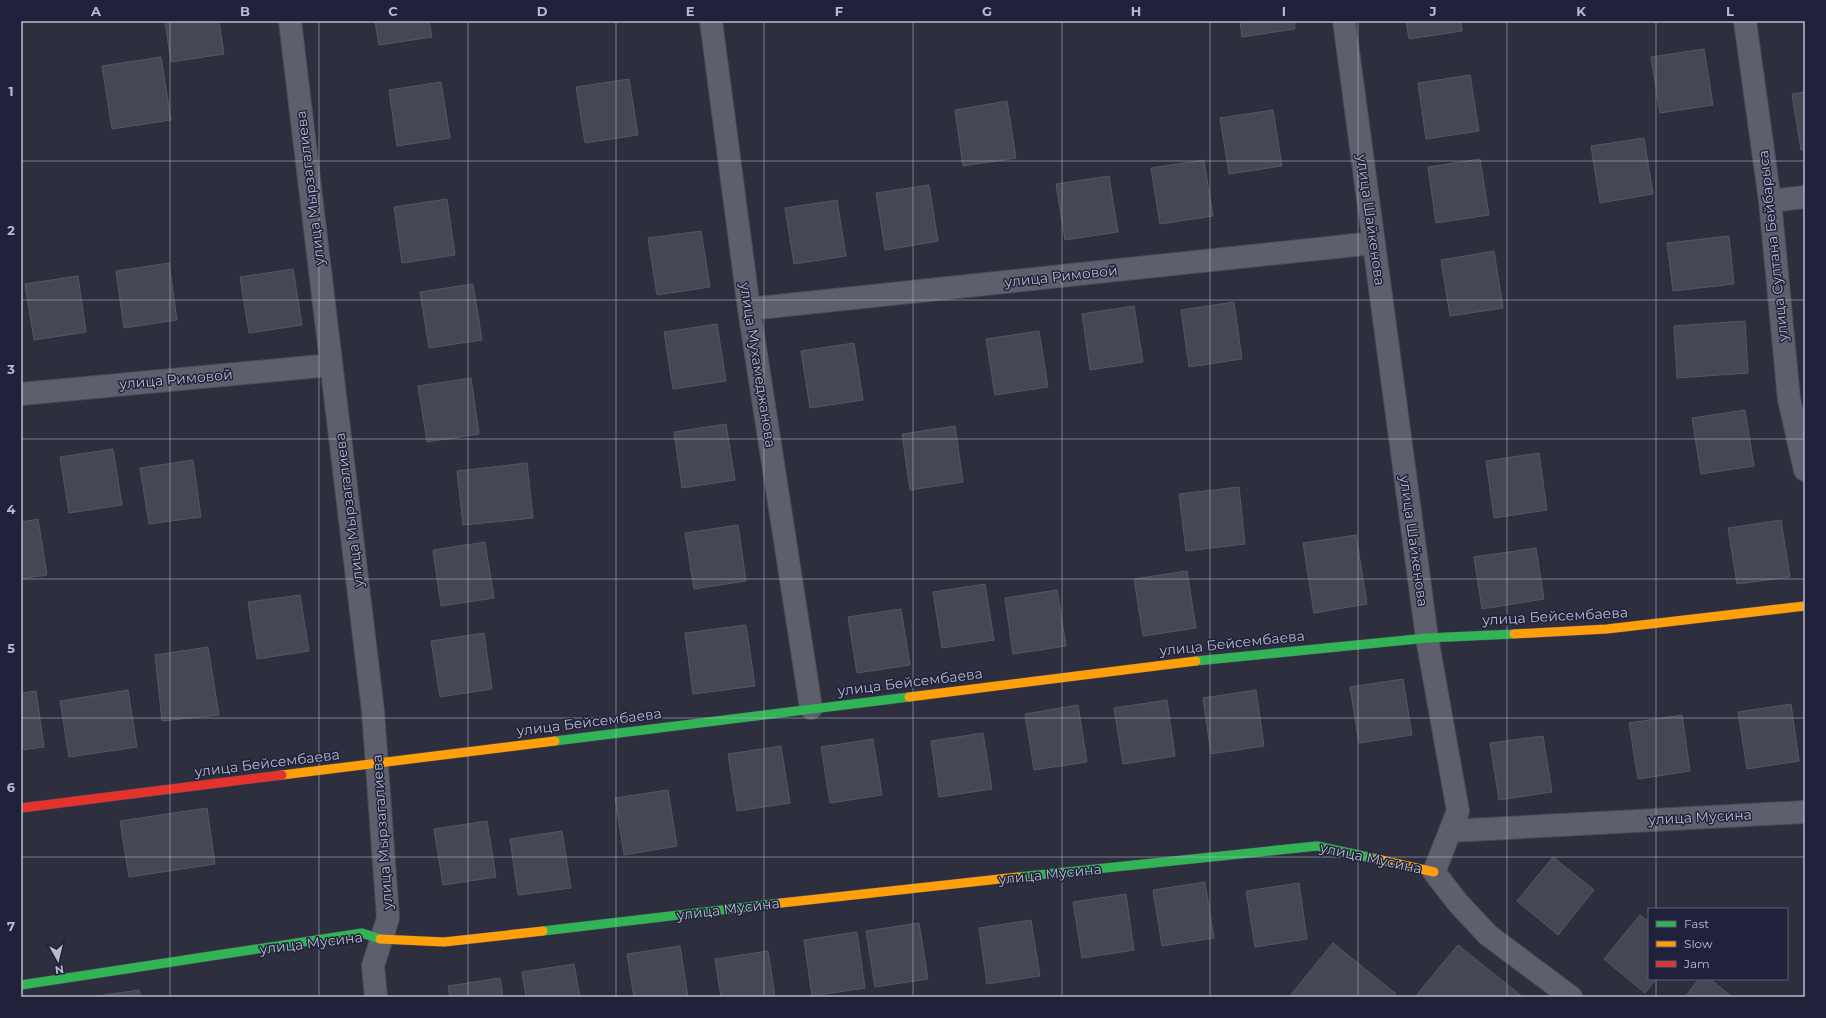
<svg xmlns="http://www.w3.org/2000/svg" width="1826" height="1018" font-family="Montserrat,sans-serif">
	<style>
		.building { fill: #454753; stroke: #555765 }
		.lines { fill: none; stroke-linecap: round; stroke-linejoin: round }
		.street-casing { stroke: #4a4b57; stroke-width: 24 }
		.fast-casing { stroke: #4a4b57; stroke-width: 10 }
		.slow-casing { stroke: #4a4b57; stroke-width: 10 }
		.jam-casing { stroke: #4a4b57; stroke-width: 10 }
		.street { stroke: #5e5f6c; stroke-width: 22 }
		.fast { stroke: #30b455; stroke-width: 9 }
		.slow { stroke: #ff9f0a; stroke-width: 9 }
		.jam { stroke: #e5322d; stroke-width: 9 }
		.grid { fill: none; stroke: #b8bace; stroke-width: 1; stroke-opacity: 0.55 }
		.labels { text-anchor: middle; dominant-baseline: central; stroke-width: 3; stroke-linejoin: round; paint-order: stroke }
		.street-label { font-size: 14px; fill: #b8bace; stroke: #1f223a }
		.neatline { fill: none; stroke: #b8bace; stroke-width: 1.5 }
		.grid-label { font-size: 13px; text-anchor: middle; font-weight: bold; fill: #b8bace }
	</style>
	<rect width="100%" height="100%" fill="#2d2f3e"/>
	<!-- building -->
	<path class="building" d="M 165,21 L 219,21 L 224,54 L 171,62 Z
		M 375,21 L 429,21 L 432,37 L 379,45 Z
		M 1240,21 L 1294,21 L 1295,29 L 1242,37 Z
		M 1406,21 L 1461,21 L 1462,31 L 1409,39 Z
		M 1704,49 L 1713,105 L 1660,113 L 1651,57 Z
		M 161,57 L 171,120 L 112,129 L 102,66 Z
		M 1470,75 L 1479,131 L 1426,139 L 1418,83 Z
		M 629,79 L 638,135 L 585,143 L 576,87 Z
		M 441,82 L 450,138 L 397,146 L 389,90 Z
		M 1805,92 L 1805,150 L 1801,150 L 1792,94 Z
		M 1007,101 L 1016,158 L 963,166 L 955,110 Z
		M 1273,110 L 1282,166 L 1229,174 L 1220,118 Z
		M 1644,138 L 1653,194 L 1600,203 L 1591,146 Z
		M 1480,159 L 1489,215 L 1436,223 L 1428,167 Z
		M 1204,160 L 1213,216 L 1160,224 L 1151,168 Z
		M 1109,176 L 1118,232 L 1065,240 L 1056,184 Z
		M 929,185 L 938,241 L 885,250 L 876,193 Z
		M 447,199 L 455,255 L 402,263 L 394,207 Z
		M 837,200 L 846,256 L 794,264 L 785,208 Z
		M 701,231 L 710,287 L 657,295 L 648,238 Z
		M 1729,236 L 1734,284 L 1673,291 L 1667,243 Z
		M 1494,251 L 1503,308 L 1450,316 L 1441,260 Z
		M 169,263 L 177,320 L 124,328 L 116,271 Z
		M 293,269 L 302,325 L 249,333 L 240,277 Z
		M 78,276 L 86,332 L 34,340 L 25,284 Z
		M 473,284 L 482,340 L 429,348 L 420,292 Z
		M 1234,302 L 1242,359 L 1189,367 L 1181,310 Z
		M 1134,306 L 1143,362 L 1090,370 L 1082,314 Z
		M 1745,321 L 1748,373 L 1677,378 L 1674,326 Z
		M 717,324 L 726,381 L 673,389 L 664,332 Z
		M 1039,331 L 1048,387 L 995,395 L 986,339 Z
		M 854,343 L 863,400 L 810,408 L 801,351 Z
		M 471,378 L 479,434 L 427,442 L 418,386 Z
		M 1745,410 L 1754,466 L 1701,474 L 1692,418 Z
		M 726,424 L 735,480 L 682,488 L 674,432 Z
		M 955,426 L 963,482 L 910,490 L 902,434 Z
		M 113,449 L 122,505 L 69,513 L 60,457 Z
		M 1539,453 L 1547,510 L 1494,518 L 1486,461 Z
		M 193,460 L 201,517 L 149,524 L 140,468 Z
		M 527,463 L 533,518 L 463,525 L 457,471 Z
		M 1239,487 L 1245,544 L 1186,551 L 1179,494 Z
		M 38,519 L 47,575 L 21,579 L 21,522 Z
		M 1781,520 L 1790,577 L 1737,584 L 1728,528 Z
		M 738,525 L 746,581 L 694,589 L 685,533 Z
		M 1356,535 L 1367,604 L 1314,613 L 1303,543 Z
		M 485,542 L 494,598 L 441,606 L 433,550 Z
		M 1536,548 L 1544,599 L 1482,609 L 1474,557 Z
		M 1187,571 L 1196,628 L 1143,636 L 1134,579 Z
		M 985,584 L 994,640 L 942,648 L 933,592 Z
		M 1057,590 L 1066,646 L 1013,654 L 1005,598 Z
		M 300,595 L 309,651 L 257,659 L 248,602 Z
		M 901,609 L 910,665 L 857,673 L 848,617 Z
		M 746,625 L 755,686 L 693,694 L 685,633 Z
		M 484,633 L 492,689 L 440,697 L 431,641 Z
		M 208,647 L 219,715 L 162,721 L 155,655 Z
		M 1403,679 L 1412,735 L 1359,743 L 1350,687 Z
		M 128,690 L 137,747 L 69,757 L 60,701 Z
		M 1256,690 L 1264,746 L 1211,754 L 1203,698 Z
		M 36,691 L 44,747 L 21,750 L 21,693 Z
		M 1167,700 L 1175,756 L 1123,764 L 1114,708 Z
		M 1791,704 L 1799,761 L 1747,769 L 1738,712 Z
		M 1078,705 L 1087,762 L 1034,770 L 1025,714 Z
		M 1682,715 L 1690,771 L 1638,779 L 1629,723 Z
		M 983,733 L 992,789 L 939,797 L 931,741 Z
		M 1543,736 L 1552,792 L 1499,800 L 1490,743 Z
		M 873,739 L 882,795 L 830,803 L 821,747 Z
		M 781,746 L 790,803 L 737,811 L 728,754 Z
		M 668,790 L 677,846 L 624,855 L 615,798 Z
		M 207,808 L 215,864 L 129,877 L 120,821 Z
		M 487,821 L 496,877 L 443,885 L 434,829 Z
		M 562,831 L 571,888 L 518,895 L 510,839 Z
		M 1553,857 L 1594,890 L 1558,935 L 1517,901 Z
		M 1205,882 L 1214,938 L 1162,946 L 1153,890 Z
		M 1299,883 L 1307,939 L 1255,947 L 1246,891 Z
		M 1126,894 L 1134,950 L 1082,958 L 1073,902 Z
		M 1640,915 L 1649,922 L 1649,979 L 1656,979 L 1645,993 L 1604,959 Z
		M 1031,920 L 1040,976 L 987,984 L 979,928 Z
		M 919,923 L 928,979 L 875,987 L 866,931 Z
		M 857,932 L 865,988 L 812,996 L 804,940 Z
		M 1333,943 L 1396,994 L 1394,997 L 1289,997 Z
		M 1458,945 L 1523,997 L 1415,997 Z
		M 680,946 L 688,997 L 634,997 L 627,954 Z
		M 768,951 L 775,997 L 721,997 L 715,959 Z
		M 574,964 L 580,997 L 526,997 L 522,972 Z
		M 500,978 L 503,997 L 450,997 L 448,986 Z
		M 1699,979 L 1710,979 L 1732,997 L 1685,997 Z
		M 139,990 L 141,997 L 91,997 Z"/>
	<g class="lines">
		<!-- street casing -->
		<g class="street-casing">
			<path id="street" d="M 290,21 L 373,711 L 388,918 L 373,966 L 376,997
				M 711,21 L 749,309 L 811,708
				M 1344,21 L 1427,638 L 1458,811 L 1434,872 L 1458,903 L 1488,935 L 1571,997
				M 1745,21 L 1770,201 L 1789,399 L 1805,470
				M 1770,201 L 1805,197
				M 749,309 L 1374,243
				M 21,394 L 331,365
				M 1450,831 L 1805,812"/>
		</g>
		<!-- fast casing -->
		<g class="fast-casing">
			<path id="fast" d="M 1196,661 L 1427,638 L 1514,634
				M 555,741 L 909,697
				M 1018,877 L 1317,846 L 1377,859
				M 543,931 L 781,903
				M 21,985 L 362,933 L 380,939"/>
		</g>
		<!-- slow casing -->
		<g class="slow-casing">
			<path id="slow" d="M 1514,634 L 1607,629 L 1805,606
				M 909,697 L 1196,661
				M 282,775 L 555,741
				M 1377,859 L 1434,872
				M 781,903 L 1018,877
				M 380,939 L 444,942 L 543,931"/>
		</g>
		<!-- jam casing -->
		<g class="jam-casing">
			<path id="jam" d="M 21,808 L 282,775"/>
		</g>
		<!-- street -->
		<use href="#street" class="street"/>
		<!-- fast -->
		<use href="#fast" class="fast"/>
		<!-- slow -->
		<use href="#slow" class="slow"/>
		<!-- jam -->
		<use href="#jam" class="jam"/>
	</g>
	<!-- grid -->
	<path class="grid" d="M 170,21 L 170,997M 319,21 L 319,997M 468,21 L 468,997M 616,21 L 616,997M 764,21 L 764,997M 913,21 L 913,997M 1062,21 L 1062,997M 1210,21 L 1210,997M 1358,21 L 1358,997M 1507,21 L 1507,997M 1656,21 L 1656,909M 21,161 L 1805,161M 21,300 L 1805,300M 21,439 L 1805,439M 21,579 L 1805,579M 21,718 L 1805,718M 21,857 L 1805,857M 1656,979 L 1656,997"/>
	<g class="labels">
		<!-- street labels -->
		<g class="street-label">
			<text transform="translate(310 188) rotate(-97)">улица Мырзагалиева</text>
			<text transform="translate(1371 220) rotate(82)">улица Шайкенова</text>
			<text transform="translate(1773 246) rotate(-96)">улица Султана Бейбарыса</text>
			<text transform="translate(1061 276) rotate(-6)">улица Римовой</text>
			<text transform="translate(758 365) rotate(81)">улица Мухамеджанова</text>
			<text transform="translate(176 379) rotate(-5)">улица Римовой</text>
			<text transform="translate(349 510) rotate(-97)">улица Мырзагалиева</text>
			<text transform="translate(1414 541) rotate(82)">улица Шайкенова</text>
			<text transform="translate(1555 616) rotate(-3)">улица Бейсембаева</text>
			<text transform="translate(1232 643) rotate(-6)">улица Бейсембаева</text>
			<text transform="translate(910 682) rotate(-7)">улица Бейсембаева</text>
			<text transform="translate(589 722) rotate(-7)">улица Бейсембаева</text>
			<text transform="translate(267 763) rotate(-7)">улица Бейсембаева</text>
			<text transform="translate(1700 817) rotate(-3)">улица Мусина</text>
			<text transform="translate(382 832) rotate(-94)">улица Мырзагалиева</text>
			<text transform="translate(1371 858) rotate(12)">улица Мусина</text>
			<text transform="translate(1050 874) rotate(-6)">улица Мусина</text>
			<text transform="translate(728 909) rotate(-7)">улица Мусина</text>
			<text transform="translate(311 943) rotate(-7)">улица Мусина</text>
		</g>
	</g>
	<!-- border -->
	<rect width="1826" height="1018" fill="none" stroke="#1f223a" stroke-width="44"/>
	<!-- legend -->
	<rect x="1648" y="908" width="140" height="72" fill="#1f223a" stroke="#5c5f75"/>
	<rect x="1656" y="921" width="20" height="6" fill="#30b455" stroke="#5c5f75"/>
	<text x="1684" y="928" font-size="12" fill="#b8bace">Fast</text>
	<rect x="1656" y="941" width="20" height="6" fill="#ff9f0a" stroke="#5c5f75"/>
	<text x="1684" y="948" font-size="12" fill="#b8bace">Slow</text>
	<rect x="1656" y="961" width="20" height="6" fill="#e5322d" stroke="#5c5f75"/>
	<text x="1684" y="968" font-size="12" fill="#b8bace">Jam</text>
	<!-- north arrow -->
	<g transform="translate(58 960) rotate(172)" stroke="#1f223a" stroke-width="3" paint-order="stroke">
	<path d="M0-3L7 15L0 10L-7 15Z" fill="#b8bace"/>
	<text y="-6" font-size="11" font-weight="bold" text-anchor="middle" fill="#b8bace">N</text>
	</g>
	<rect x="22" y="22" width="1782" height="974" class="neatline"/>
	<g class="grid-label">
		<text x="96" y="16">A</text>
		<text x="245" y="16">B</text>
		<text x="393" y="16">C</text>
		<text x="542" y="16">D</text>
		<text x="690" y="16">E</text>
		<text x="839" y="16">F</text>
		<text x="987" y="16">G</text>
		<text x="1136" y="16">H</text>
		<text x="1284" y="16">I</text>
		<text x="1433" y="16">J</text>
		<text x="1581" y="16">K</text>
		<text x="1730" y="16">L</text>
		<text x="11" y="96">1</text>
		<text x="11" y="235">2</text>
		<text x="11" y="374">3</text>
		<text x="11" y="514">4</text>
		<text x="11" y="653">5</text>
		<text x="11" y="792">6</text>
		<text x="11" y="931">7</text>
	</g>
</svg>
